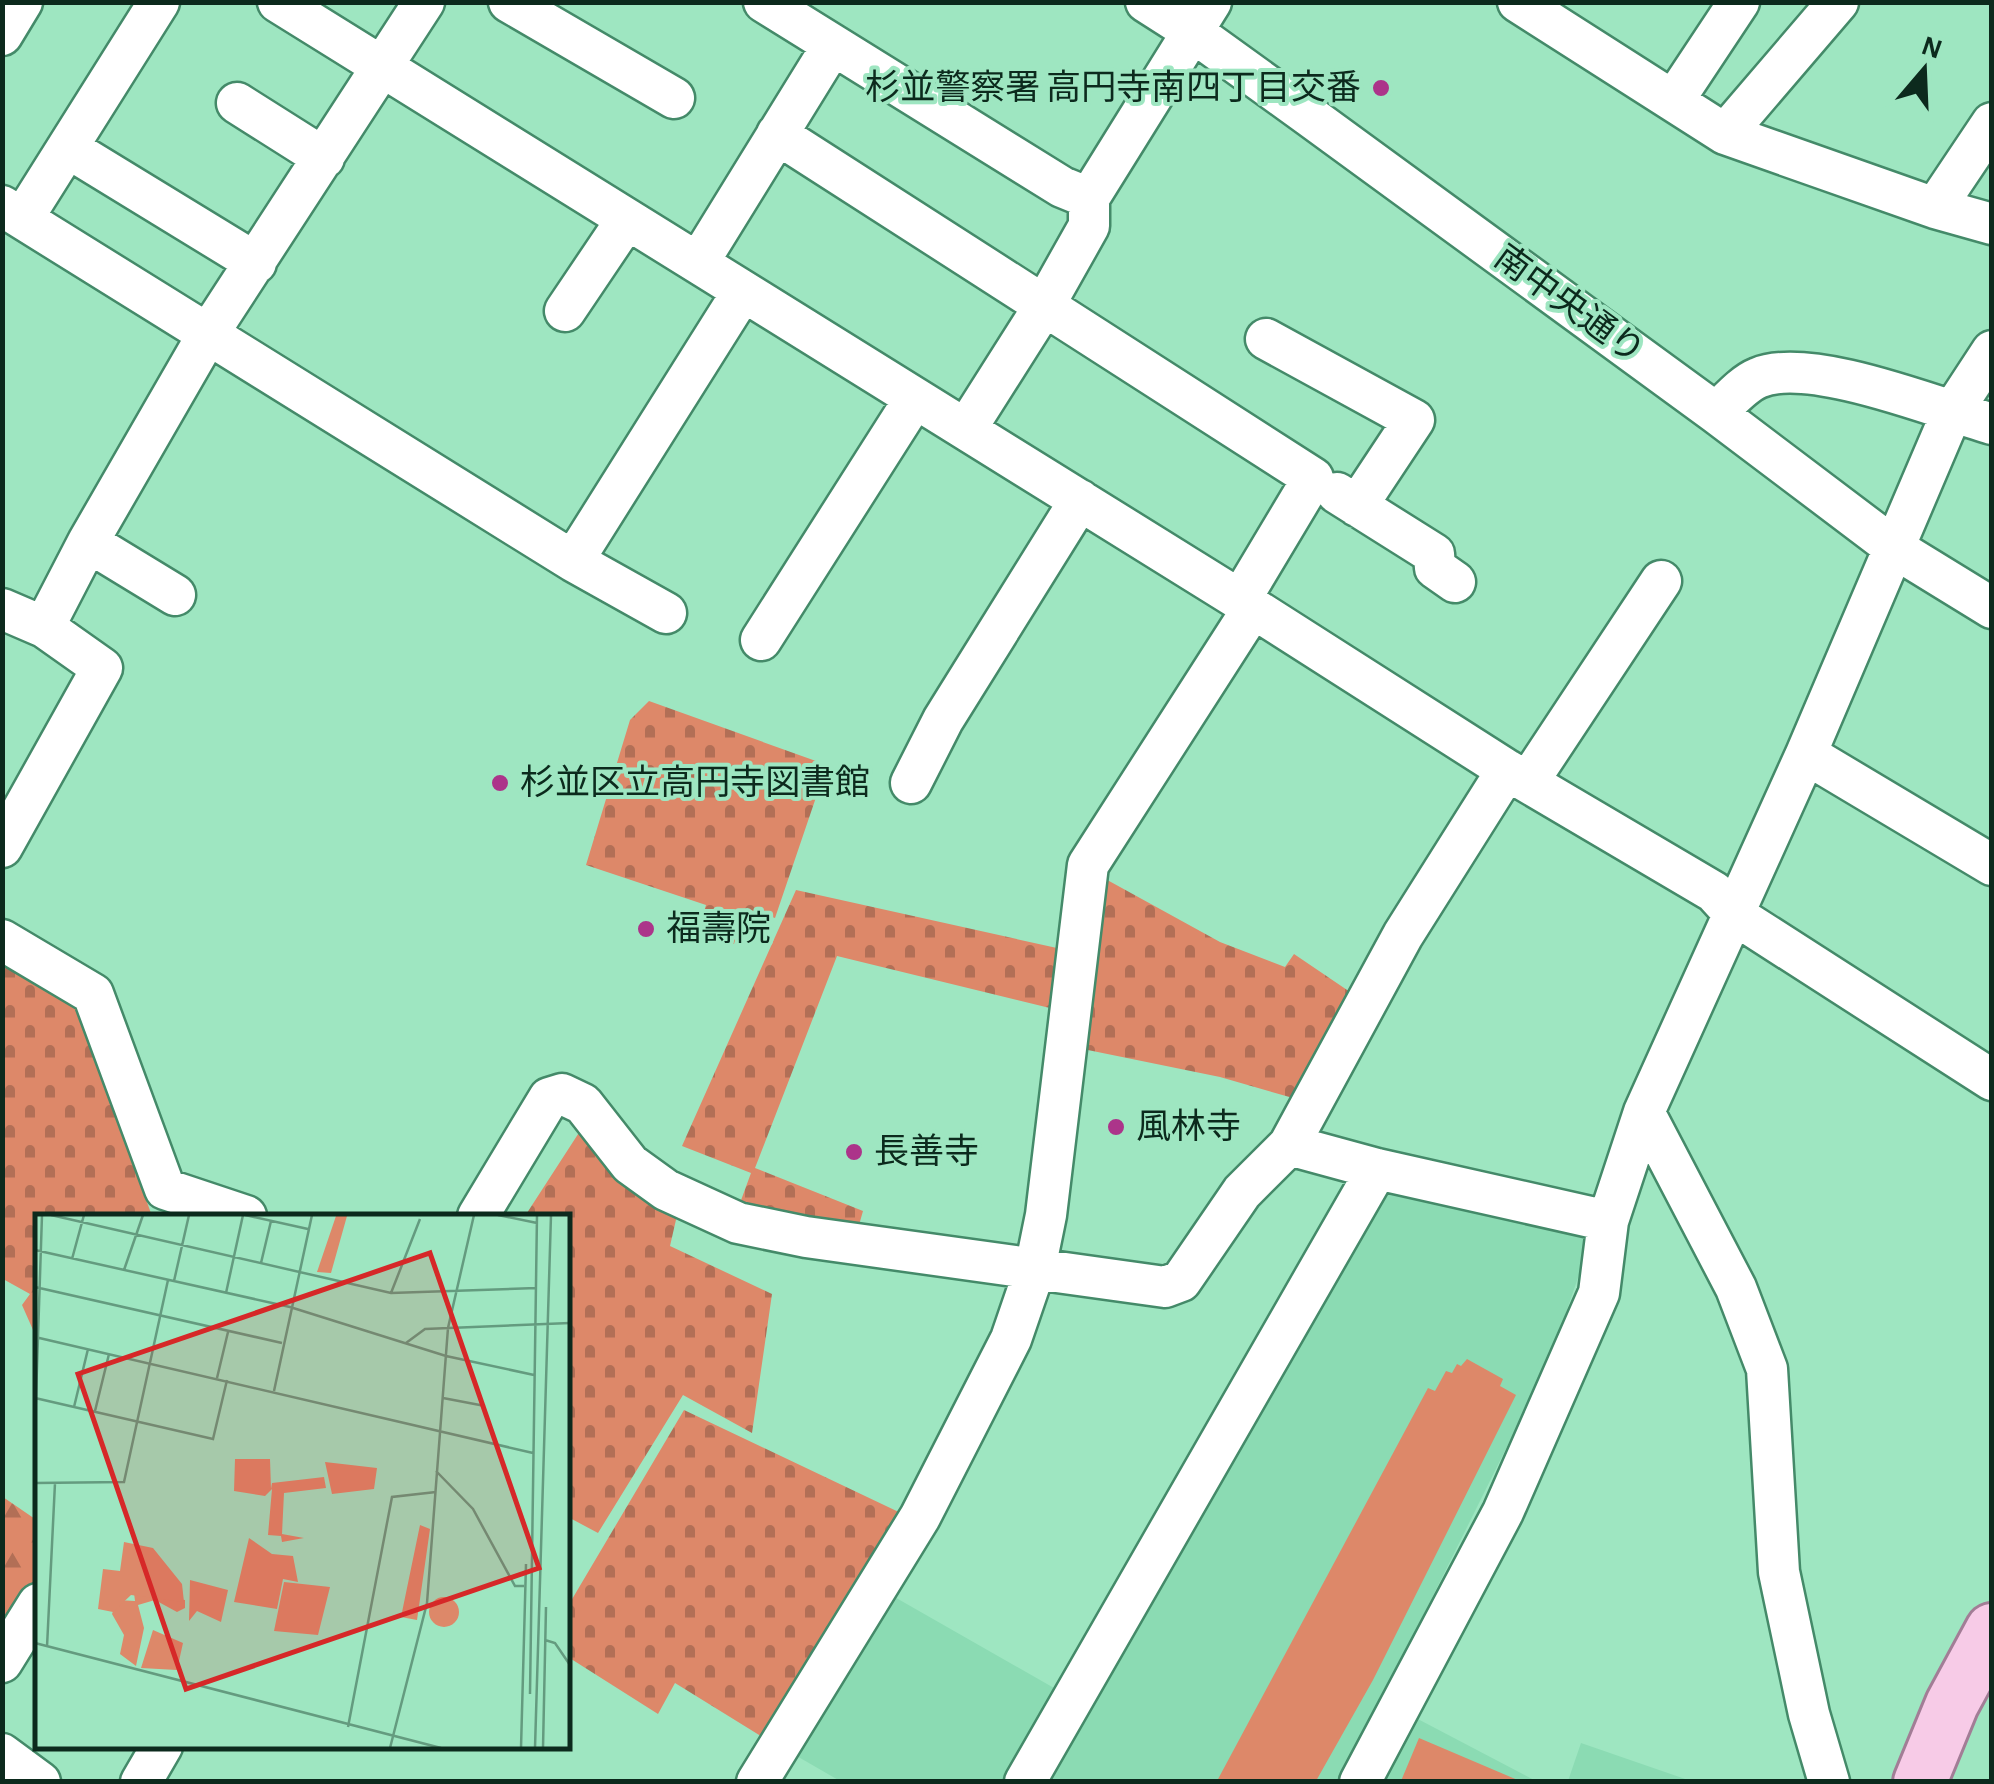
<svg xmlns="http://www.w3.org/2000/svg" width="1994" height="1784" font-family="'Alegreya Sans','Noto Sans JP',sans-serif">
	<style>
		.built { fill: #8bdbb3 }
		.forest { fill: url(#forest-firs) }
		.cemetery { fill: url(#cemetery-stones) }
		.garden { fill: #dd8869 }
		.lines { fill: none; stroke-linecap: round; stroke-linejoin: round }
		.minor-casing { stroke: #448a69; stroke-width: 45 }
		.major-casing { stroke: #a27d96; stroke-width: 58 }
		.minor { stroke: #fff; stroke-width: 40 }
		.major { stroke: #f7cbe7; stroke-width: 52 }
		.poi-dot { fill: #ac348a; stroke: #9ee6c1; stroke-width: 4 }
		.labels { text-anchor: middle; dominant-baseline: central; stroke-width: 8; stroke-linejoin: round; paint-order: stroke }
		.poi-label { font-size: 35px; fill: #0c2a1d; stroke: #9ee6c1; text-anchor: start }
		.street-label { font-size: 35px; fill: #0c2a1d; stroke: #9ee6c1 }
		.inset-road { fill: none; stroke: #649b7f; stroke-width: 2.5 }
		.view { fill: #d62828; fill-opacity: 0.15; stroke: #d62828; stroke-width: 5 }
		.inset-edge { fill: none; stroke: #0c2a1d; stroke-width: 5 }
	</style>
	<defs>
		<pattern id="forest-firs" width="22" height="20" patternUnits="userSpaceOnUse" patternTransform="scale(2.5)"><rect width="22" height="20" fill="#dd8869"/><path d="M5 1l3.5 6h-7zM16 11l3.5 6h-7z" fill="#b26f56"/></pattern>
		<pattern id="cemetery-stones" width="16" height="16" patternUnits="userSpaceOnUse" patternTransform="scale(2.5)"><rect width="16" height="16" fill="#dd8869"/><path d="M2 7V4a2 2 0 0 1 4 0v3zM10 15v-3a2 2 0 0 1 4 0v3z" fill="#b26f56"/></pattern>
	</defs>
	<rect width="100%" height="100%" fill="#9ee6c1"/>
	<!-- built -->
	<path class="built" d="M 1379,1186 L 1592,1237 L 1549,1362 L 1341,1781 L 1044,1782 Z
		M 891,1595 L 1054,1688 L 1003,1781 L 840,1781 L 795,1755 Z
		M 1414,1717 L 1536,1781 L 1374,1782 Z
		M 1581,1743 L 1691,1781 L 1568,1781 Z"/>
	<!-- forest -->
	<path class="forest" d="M 38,1216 L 37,1339 L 22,1305 L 30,1294 L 3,1279 L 3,1221 Z
		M 3,1497 L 38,1521 L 37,1592 L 3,1648 Z"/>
	<!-- cemetery -->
	<path class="cemetery" d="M 649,701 L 827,765 L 775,918 L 747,909 L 734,944 L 698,932 L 706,905 L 586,865 L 630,720 Z
		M 1100,876 L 1220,942 L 1285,967 L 1294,954 L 1353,994 L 1300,1100 L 1220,1077 L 1078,1048 Z
		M 796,890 L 1066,950 L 1058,1010 L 837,956 L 755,1168 L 863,1211 L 859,1225 L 740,1203 L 751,1173 L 682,1146 Z
		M 2,965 L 77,1008 L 152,1216 L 38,1216 L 37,1285 L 3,1268 Z
		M 582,1128 L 678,1211 L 670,1246 L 772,1294 L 752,1433 L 683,1395 L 598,1533 L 568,1517 L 568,1216 L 525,1216 Z
		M 684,1410 L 905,1515 L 764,1738 L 675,1683 L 658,1714 L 568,1657 L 568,1606 Z"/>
	<!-- garden -->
	<path class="garden" d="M 1467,1359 L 1503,1379 L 1500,1386 L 1516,1395 L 1373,1680 L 1316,1781 L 1217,1781 L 1428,1388 L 1435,1391 L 1446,1371 L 1452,1373 L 1457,1364 L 1461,1366 Z
		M 1419,1738 L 1520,1781 L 1401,1781 Z"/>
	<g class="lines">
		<!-- minor casing -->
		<g class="minor-casing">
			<path id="minor" d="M 278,2 L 1253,608 L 1507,770 L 1714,892 L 1735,915 L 1992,1080
				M 509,2 L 674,98
				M 764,2 L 1062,187 L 1089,198
				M 1146,2 L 1193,32 L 1308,115 L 1716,413 L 1896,549 L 1992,608
				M 1518,2 L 1725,134 L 1935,208 L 1992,224
				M 2,35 L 22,2
				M 1674,100 L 1739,2
				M 237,103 L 324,158
				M 777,134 L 1313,478 L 1240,600
				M 1725,134 L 1838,2
				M 68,148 L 256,263
				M 2,206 L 573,561 L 666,613
				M 1935,208 L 1992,123
				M 23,218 L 159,2
				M 698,263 L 832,46
				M 565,311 L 627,219
				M 1266,339 L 1414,420 L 1357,506
				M 1716,413 C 1728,402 1743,384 1758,378 C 1809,356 1938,408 1992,424
				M 966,429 L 1044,306 L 1089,226 L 1089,198 L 1211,2
				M 1337,493 L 1434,554 L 1435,568 L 1455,582
				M 88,542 L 175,595
				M 573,561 L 743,291
				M 2,609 L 44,627 L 102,668 L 2,847
				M 44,627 L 88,542 L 208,334 L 424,2
				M 761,640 L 915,398
				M 1806,754 L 1992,865
				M 1528,782 L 1661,581
				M 911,783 L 943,720 L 1080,500
				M 2,940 L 93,994 L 165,1189 L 246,1216
				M 1644,1112 L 1736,1288 L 1767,1369 L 1779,1572 L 1809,1714 L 1829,1782
				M 1289,1145 L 1377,1169 L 1608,1221
				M 478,1216 L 549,1098 L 562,1094 L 583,1104 L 630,1164 L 666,1190 L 738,1223 L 806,1237 L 1165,1287 L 1181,1281 L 1242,1192 L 1289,1145 L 1403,935 L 1507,770
				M 2,1662 L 38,1604
				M 2,1754 L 40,1782
				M 141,1782 L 162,1746
				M 757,1782 L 920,1517 L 1011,1339 L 1035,1269 L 1046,1215 L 1088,865 L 1253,608
				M 1025,1782 L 1377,1169
				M 1360,1782 L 1503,1512 L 1599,1293 L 1608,1221 L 1644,1112 L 1806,754 L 1952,412 L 1992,351"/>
		</g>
		<!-- major casing -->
		<g class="major-casing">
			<path id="major" d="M 1920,1782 L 1952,1704 L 1992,1630"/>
		</g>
		<!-- minor -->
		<use href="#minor" class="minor"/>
		<!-- major -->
		<use href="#major" class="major"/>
	</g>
	<!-- markers -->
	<g class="poi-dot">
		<circle cx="1381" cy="88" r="10"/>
		<circle cx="500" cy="783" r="10"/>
		<circle cx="646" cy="929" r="10"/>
		<circle cx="1116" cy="1127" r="10"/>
		<circle cx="854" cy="1152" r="10"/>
	</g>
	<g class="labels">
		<!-- poi labels -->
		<g class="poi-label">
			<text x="1361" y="88" text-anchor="end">杉並警察署 高円寺南四丁目交番</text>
			<text x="520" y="783">杉並区立高円寺図書館</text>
			<text x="666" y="929">福壽院</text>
			<text x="1136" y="1127">風林寺</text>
			<text x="874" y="1152">長善寺</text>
		</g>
		<!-- street labels -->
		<g class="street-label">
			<text transform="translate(1569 305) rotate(36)">南中央通り</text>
		</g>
	</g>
	<!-- overview -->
	<g transform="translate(35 1214)">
		<rect width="535" height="535" fill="#9ee6c1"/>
		<path d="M 301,2 L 312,2 L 296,59 L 282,58 ZM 99,379 L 150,386 L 150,394 L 142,398 L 120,386 L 103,391 L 109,414 L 101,452 L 85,440 L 89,421 L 77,400 L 82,386 L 100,387 ZM 118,416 L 148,429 L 142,456 L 106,454 Z" fill="#dd8869"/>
		<path d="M 200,245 L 235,245 L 236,275 L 237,269 L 289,263 L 291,274 L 249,279 L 247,320 L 269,324 L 247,328 L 246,322 L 233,321 L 237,275 L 230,282 L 199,277 ZM 290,248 L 342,254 L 339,275 L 297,280 ZM 214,324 L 237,340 L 258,342 L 263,368 L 248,365 L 242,395 L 199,388 ZM 89,328 L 118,334 L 147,370 L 149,388 L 96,381 L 78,398 L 63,395 L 68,355 L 85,357 ZM 155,366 L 193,376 L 186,408 L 162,397 L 154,407 ZM 249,368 L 295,373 L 283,421 L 239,417 Z" fill="#dd8869"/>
		<path d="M 385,311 L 395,315 L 382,406 L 366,403 ZM394 398a15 15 0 1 1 30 0a15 15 0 1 1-30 0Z" fill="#dd8869"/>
		<path class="inset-road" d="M 16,1 L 356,79 L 501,74M 210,1 L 273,15M 463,1 L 502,9M 0,36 L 255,93 L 411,142 L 499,161M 37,45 L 49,1M 226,49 L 236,7M 89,56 L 108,1M 139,67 L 154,1M 0,73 L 247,129M 191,79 L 208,1M 356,79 L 385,5M 0,123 L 498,239M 371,129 L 390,115 L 535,109M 182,164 L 193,118M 239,177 L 277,1M 0,184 L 178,225 L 192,166M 408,184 L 450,192M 39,193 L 53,135M 60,197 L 74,140M 0,214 L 7,1M 401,257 L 438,295 L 480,372 L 489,372M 0,269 L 89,268 L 133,66M 510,426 L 520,429 L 535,451M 0,429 L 406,534M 12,433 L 20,269M 495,480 L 502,1M 313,513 L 357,283 L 401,278M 355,534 L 392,389 L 413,114 L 439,1M 486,534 L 491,350M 500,534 L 516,1M 508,534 L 511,393"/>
		<path class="view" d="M 395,39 L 504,354 L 151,475 L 43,160 Z"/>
		<rect width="535" height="535" class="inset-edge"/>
	</g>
	<!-- border -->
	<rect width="1994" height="1784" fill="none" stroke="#0c2a1d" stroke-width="10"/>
	<!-- north arrow -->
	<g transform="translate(1924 70) rotate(19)" stroke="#9ee6c1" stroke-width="8" paint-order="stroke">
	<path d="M0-8L18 38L0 25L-18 38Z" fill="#0c2a1d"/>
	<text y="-15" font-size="28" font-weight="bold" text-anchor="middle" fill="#0c2a1d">N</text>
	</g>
</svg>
